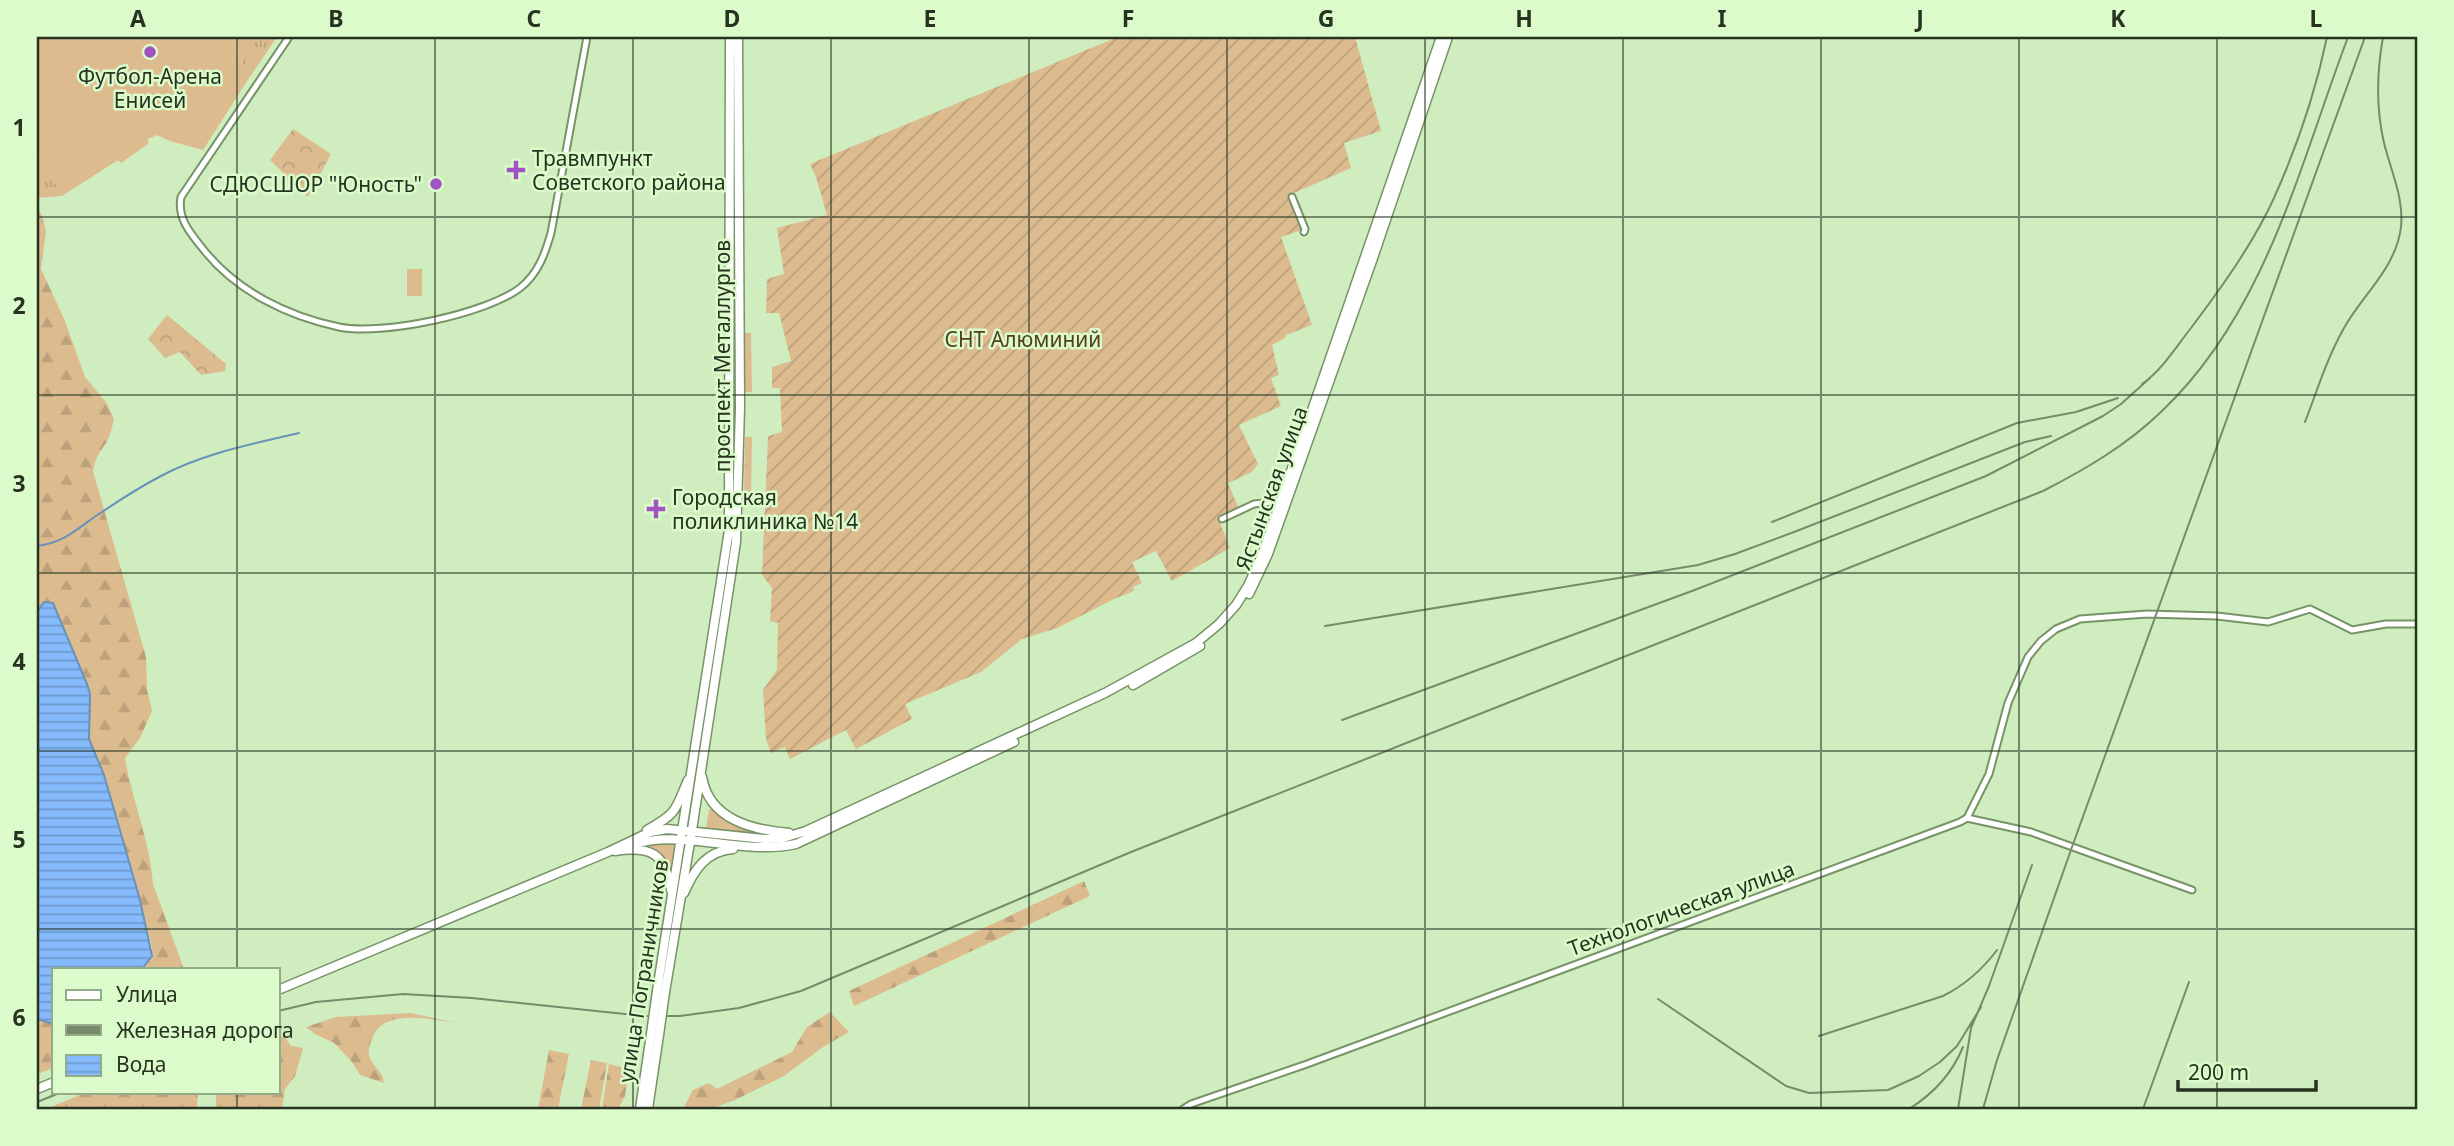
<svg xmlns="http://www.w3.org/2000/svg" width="2454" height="1146" font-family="'Noto Sans',sans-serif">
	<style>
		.grass { fill: url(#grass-tufts) }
		.forest { fill: url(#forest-firs) }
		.park { fill: url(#park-crowns) }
		.garden { fill: url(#garden-furrows) }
		.pitch { fill: #dcbb8f }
		.water { fill: url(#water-rules); stroke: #6992ba; stroke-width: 2 }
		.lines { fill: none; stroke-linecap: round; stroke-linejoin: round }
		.stream { stroke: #6992ba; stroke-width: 2 }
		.minor-casing { stroke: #779367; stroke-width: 9 }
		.primary-casing { stroke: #779367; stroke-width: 11 }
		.minor { stroke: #fff; stroke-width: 5 }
		.primary { stroke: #fff; stroke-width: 8 }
		.rail { stroke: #778b6b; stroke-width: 2 }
		.primary-bridge-casing { stroke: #779367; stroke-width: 11; stroke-linecap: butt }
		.primary-bridge { stroke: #fff; stroke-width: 8 }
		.grid { fill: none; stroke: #273320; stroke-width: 2; stroke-opacity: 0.55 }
		.poi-dot { fill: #a152c3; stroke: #dcfbcb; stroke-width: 2.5 }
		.labels { text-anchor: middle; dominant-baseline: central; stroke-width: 5; stroke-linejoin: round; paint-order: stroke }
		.poi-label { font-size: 21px; fill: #273320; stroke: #dcfbcb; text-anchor: start }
		.park-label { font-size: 21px; fill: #543e1e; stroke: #dcfbcb }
		.street-label { font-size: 21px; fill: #273320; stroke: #dcfbcb }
		.neatline { fill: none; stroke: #273320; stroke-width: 2.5 }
		.grid-label { font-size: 23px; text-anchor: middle; font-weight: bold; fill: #273320 }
	</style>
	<defs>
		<pattern id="grass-tufts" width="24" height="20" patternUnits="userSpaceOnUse" patternTransform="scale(1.75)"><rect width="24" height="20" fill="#dcbb8f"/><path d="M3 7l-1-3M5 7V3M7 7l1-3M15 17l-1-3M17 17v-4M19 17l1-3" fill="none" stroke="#bda17b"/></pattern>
		<pattern id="forest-firs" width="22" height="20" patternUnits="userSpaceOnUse" patternTransform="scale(1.75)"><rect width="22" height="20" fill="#dcbb8f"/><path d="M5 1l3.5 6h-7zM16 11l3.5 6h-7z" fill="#bda17b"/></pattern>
		<pattern id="park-crowns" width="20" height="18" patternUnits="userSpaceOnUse" patternTransform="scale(1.75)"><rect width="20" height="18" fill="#dcbb8f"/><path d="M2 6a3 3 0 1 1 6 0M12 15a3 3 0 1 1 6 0" fill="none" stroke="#bda17b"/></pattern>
		<pattern id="garden-furrows" width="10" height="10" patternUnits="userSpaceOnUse" patternTransform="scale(1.75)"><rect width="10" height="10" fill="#dcbb8f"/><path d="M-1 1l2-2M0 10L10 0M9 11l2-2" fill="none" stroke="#bda17b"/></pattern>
		<pattern id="water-rules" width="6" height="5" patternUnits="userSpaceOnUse" patternTransform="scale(1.75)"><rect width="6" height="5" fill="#85bbfc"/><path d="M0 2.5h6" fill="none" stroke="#6d99cc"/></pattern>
	</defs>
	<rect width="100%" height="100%" fill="#cfedbe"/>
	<!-- grass -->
	<path class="grass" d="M 231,37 L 277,37 L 249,78 Z
		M 37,150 L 62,196 L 37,198 Z
		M 713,807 L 735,824 L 761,835 L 706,828 L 709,810 Z
		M 656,844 L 675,844 L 671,873 L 655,851 L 649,847 Z"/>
	<!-- forest -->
	<path class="forest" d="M 37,206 L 42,216 L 46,231 L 41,269 L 65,321 L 85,377 L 106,402 L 114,419 C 112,427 110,436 106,443 C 99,453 95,459 93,471 L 146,657 L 147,689 L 152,711 L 140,738 L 125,758 C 132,800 150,841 153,884 L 184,969 L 142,969 L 145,967 L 152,948 L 140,900 L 104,775 L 89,739 L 90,694 L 87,684 L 44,602 L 37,612 Z
		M 745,333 L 751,333 L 752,392 L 745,392 Z
		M 745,437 L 752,437 L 751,498 L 744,498 Z
		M 1084,881 L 1090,896 L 854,1006 L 849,991 Z
		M 830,1012 L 849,1032 L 823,1047 L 784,1076 L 735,1100 L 710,1109 L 683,1109 L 693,1090 L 709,1083 L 717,1089 L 792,1052 L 807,1027 Z
		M 410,1013 L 457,1023 C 432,1020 383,1007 372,1039 C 370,1044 368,1050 369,1055 C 372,1067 383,1071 384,1083 L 360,1075 L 352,1062 L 334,1043 L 315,1034 L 306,1027 L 336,1017 Z
		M 37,1019 L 54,1024 L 54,1068 L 37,1074 Z
		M 284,1036 L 291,1046 L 303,1048 L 295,1076 L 285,1089 L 282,1109 L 216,1109 L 216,1092 L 278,1092 L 278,1038 Z
		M 549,1050 L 569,1054 L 558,1109 L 538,1109 Z
		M 591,1060 L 607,1063 L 599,1109 L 581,1109 Z
		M 609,1064 L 629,1069 L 625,1096 L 618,1109 L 602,1109 Z
		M 87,1092 L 198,1092 L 197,1109 L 46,1109 Z"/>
	<!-- park -->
	<path class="park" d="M 293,129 L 331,154 L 308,197 L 270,160 Z
		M 167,315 L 226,364 L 225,371 L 201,375 L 180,352 L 165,358 L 148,339 Z"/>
	<!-- garden -->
	<path class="garden" d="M 1118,37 L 1355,37 L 1381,131 L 1344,143 L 1351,168 L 1294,193 L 1308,228 L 1281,237 L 1312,325 L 1286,335 L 1285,338 L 1272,345 L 1279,375 L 1271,378 L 1281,406 L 1239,425 L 1258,464 L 1252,472 L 1228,483 L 1239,509 L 1218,518 L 1230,548 L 1172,581 L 1156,551 L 1132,562 L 1142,583 L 1133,587 L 1134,591 L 1114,599 L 1057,628 L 1022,639 L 981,672 L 905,704 L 912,719 L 856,749 L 846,730 L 790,759 L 785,747 L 771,753 L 766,739 L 763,690 L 777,670 L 778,623 L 770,621 L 772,588 L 762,575 L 768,436 L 782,432 L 780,388 L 772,388 L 772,367 L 791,361 L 779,313 L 766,313 L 767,279 L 784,274 L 777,228 L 827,215 L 816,177 L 810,164 Z"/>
	<!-- pitch -->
	<path class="pitch" d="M 37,37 L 231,37 L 249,78 L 203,150 L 170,141 L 157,135 L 148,139 L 148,144 L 121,163 L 118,160 L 62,196 L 37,150 Z
		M 407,269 L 422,269 L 422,296 L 407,296 Z"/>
	<!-- water -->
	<path class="water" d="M 44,602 L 53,603 L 87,684 L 90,694 L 89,739 L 104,775 L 140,900 L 152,956 L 142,969 L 54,969 L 54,1024 L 37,1019 L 37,612 Z"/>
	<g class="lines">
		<!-- stream -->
		<path class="stream" d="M 37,546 C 61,543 74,532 93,518 C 115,503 138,488 161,476 C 204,453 253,444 299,433"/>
		<!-- minor casing -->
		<g class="minor-casing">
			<path id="minor" d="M 289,37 L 181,197 C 177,218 190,233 203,249 C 236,291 287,316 339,327 C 381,336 486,314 520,288 C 538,274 545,254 551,233 L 587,37
				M 1292,197 L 1305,229 L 1304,232
				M 1222,519 L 1254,504 L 1280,501
				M 1967,818 L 1989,774 L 2008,703 L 2028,657 L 2041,641 L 2056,629 L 2080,619 L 2147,614 L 2217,616 L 2268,622 L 2310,609 L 2352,630 L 2386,624 L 2417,624
				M 1183,1109 L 1191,1104 L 1307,1064 L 1960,822 L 1967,818 L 2031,832 L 2192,890"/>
		</g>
		<!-- primary casing -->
		<g class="primary-casing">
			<path id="primary" d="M 1249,594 L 1268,554 L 1372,261 L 1448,37
				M 1133,685 L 1200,646
				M 702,777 C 709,820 753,830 789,833
				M 647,830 C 678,813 675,810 688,780
				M 631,845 C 685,828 741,856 796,844 L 1014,742
				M 615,851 C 650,846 665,852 671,890
				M 684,893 C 694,870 706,851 733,849
				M 278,990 L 608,852 L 650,832 L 667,829 L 765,839 L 783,838 L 806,831 L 1105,693 L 1196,643 L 1219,624 L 1236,605 L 1248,586 L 1262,555 L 1441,37
				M 657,991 L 729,530 L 730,37
				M 665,992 L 692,830 L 736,542 L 740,408 L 738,37
				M 37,1089 L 54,1082
				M 640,1109 L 651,1034
				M 648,1109 L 659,1035"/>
		</g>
		<!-- minor -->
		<use href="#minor" class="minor"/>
		<!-- primary -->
		<use href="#primary" class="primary"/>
		<!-- rail -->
		<path class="rail" d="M 2142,384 C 2162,370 2176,347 2191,328 C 2221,288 2253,244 2274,198 C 2296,149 2316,90 2327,37
			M 2305,422 C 2317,391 2327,358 2344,328 C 2363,294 2396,268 2401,227 C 2404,198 2391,171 2384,143 C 2376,109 2377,71 2383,37
			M 1772,522 L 2017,423 L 2076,412 L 2118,398
			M 1325,626 L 1698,565 L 1735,554 L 1794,532 L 2025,442 L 2051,436
			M 1342,720 L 1692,591 L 1986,476 L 2103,416 L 2121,404 L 2150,378
			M 1658,999 L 1786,1086 L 1809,1093 L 1888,1090 L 1919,1076 L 1940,1062 L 1957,1046 L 1981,1007
			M 278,1011 L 316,1002 L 403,994 L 472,998 L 644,1016 L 680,1016 L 739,1008 L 801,991 L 1131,852 L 2043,491 C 2086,469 2127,445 2162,411 C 2266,312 2299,167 2348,37
			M 1819,1036 L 1943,996 C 1965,985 1982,970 1997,950
			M 37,1102 L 62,1092
			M 1909,1109 C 1933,1094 1952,1074 1963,1047
			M 1958,1109 L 1971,1028 L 1989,986 L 2032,865
			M 1983,1109 L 1997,1060 L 2072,847 L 2365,37
			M 2143,1109 L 2189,982"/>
		<!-- primary-bridge casing -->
		<g class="primary-bridge-casing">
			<path id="primary-bridge" d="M 651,1034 L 657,991
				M 659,1035 L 665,992"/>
		</g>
		<!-- primary-bridge -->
		<use href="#primary-bridge" class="primary-bridge"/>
	</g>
	<!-- grid -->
	<path class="grid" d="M 237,37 L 237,969M 435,37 L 435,1109M 633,37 L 633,1109M 831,37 L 831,1109M 1029,37 L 1029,1109M 1227,37 L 1227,1109M 1425,37 L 1425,1109M 1623,37 L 1623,1109M 1821,37 L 1821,1109M 2019,37 L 2019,1109M 2217,37 L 2217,1109M 37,217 L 2417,217M 37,395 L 2417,395M 37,573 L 2417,573M 37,751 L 2417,751M 37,929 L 2417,929M 237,1092 L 237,1109"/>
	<!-- markers -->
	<g class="poi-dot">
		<circle cx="150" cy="52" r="7"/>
		<path d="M512.5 159.5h7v7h7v7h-7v7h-7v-7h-7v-7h7z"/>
		<circle cx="436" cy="184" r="7"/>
		<path d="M652.5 498.5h7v7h7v7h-7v7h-7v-7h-7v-7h7z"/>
	</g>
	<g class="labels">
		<!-- poi labels -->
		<g class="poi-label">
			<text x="150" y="76" text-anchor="middle">Футбол-Арена<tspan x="150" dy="24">Енисей</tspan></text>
			<text x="532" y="158">Травмпункт<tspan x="532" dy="24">Советского района</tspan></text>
			<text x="422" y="184" text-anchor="end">СДЮСШОР "Юность"</text>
			<text x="672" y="497">Городская<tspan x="672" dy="24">поликлиника №14</tspan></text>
		</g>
		<!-- park labels -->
		<g class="park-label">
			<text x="1023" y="339">СНТ Алюминий</text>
		</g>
		<!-- street labels -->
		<g class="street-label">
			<text transform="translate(722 356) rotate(-90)">проспект Металлургов</text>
			<text transform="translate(1271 488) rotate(-70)">Ястынская улица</text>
			<text transform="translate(1681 908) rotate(-20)">Технологическая улица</text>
			<text transform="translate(643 971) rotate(-81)">улица Пограничников</text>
		</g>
	</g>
	<!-- border -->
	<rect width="2454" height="1146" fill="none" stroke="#dcfbcb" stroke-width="77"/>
	<!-- legend -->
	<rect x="52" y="968" width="228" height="126" fill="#dcfbcb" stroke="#94ab87" stroke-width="2"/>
	<rect x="66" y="990" width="35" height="10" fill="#ffffff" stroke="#94ab87" stroke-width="2"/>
	<text x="116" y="1002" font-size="21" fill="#273320">Улица</text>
	<rect x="66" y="1025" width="35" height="10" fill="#778b6b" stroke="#94ab87" stroke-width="2"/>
	<text x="116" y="1038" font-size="21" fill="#273320">Железная дорога</text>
	<rect x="66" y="1055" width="35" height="21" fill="url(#water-rules)" stroke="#94ab87" stroke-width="2"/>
	<text x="116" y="1072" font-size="21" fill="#273320">Вода</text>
	<!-- scale -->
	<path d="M2178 1080v10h138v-10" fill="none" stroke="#273320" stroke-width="3.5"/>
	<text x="2188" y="1080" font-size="21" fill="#273320" stroke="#dcfbcb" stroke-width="5" paint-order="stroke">200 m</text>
	<rect x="38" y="38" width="2378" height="1070" class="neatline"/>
	<g class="grid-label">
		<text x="138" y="27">A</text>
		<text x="336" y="27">B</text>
		<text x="534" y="27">C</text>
		<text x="732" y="27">D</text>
		<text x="930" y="27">E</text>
		<text x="1128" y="27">F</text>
		<text x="1326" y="27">G</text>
		<text x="1524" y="27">H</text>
		<text x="1722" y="27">I</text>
		<text x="1920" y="27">J</text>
		<text x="2118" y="27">K</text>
		<text x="2316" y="27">L</text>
		<text x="19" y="136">1</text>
		<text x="19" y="314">2</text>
		<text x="19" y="492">3</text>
		<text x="19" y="670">4</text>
		<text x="19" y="848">5</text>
		<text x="19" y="1026">6</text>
	</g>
</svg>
